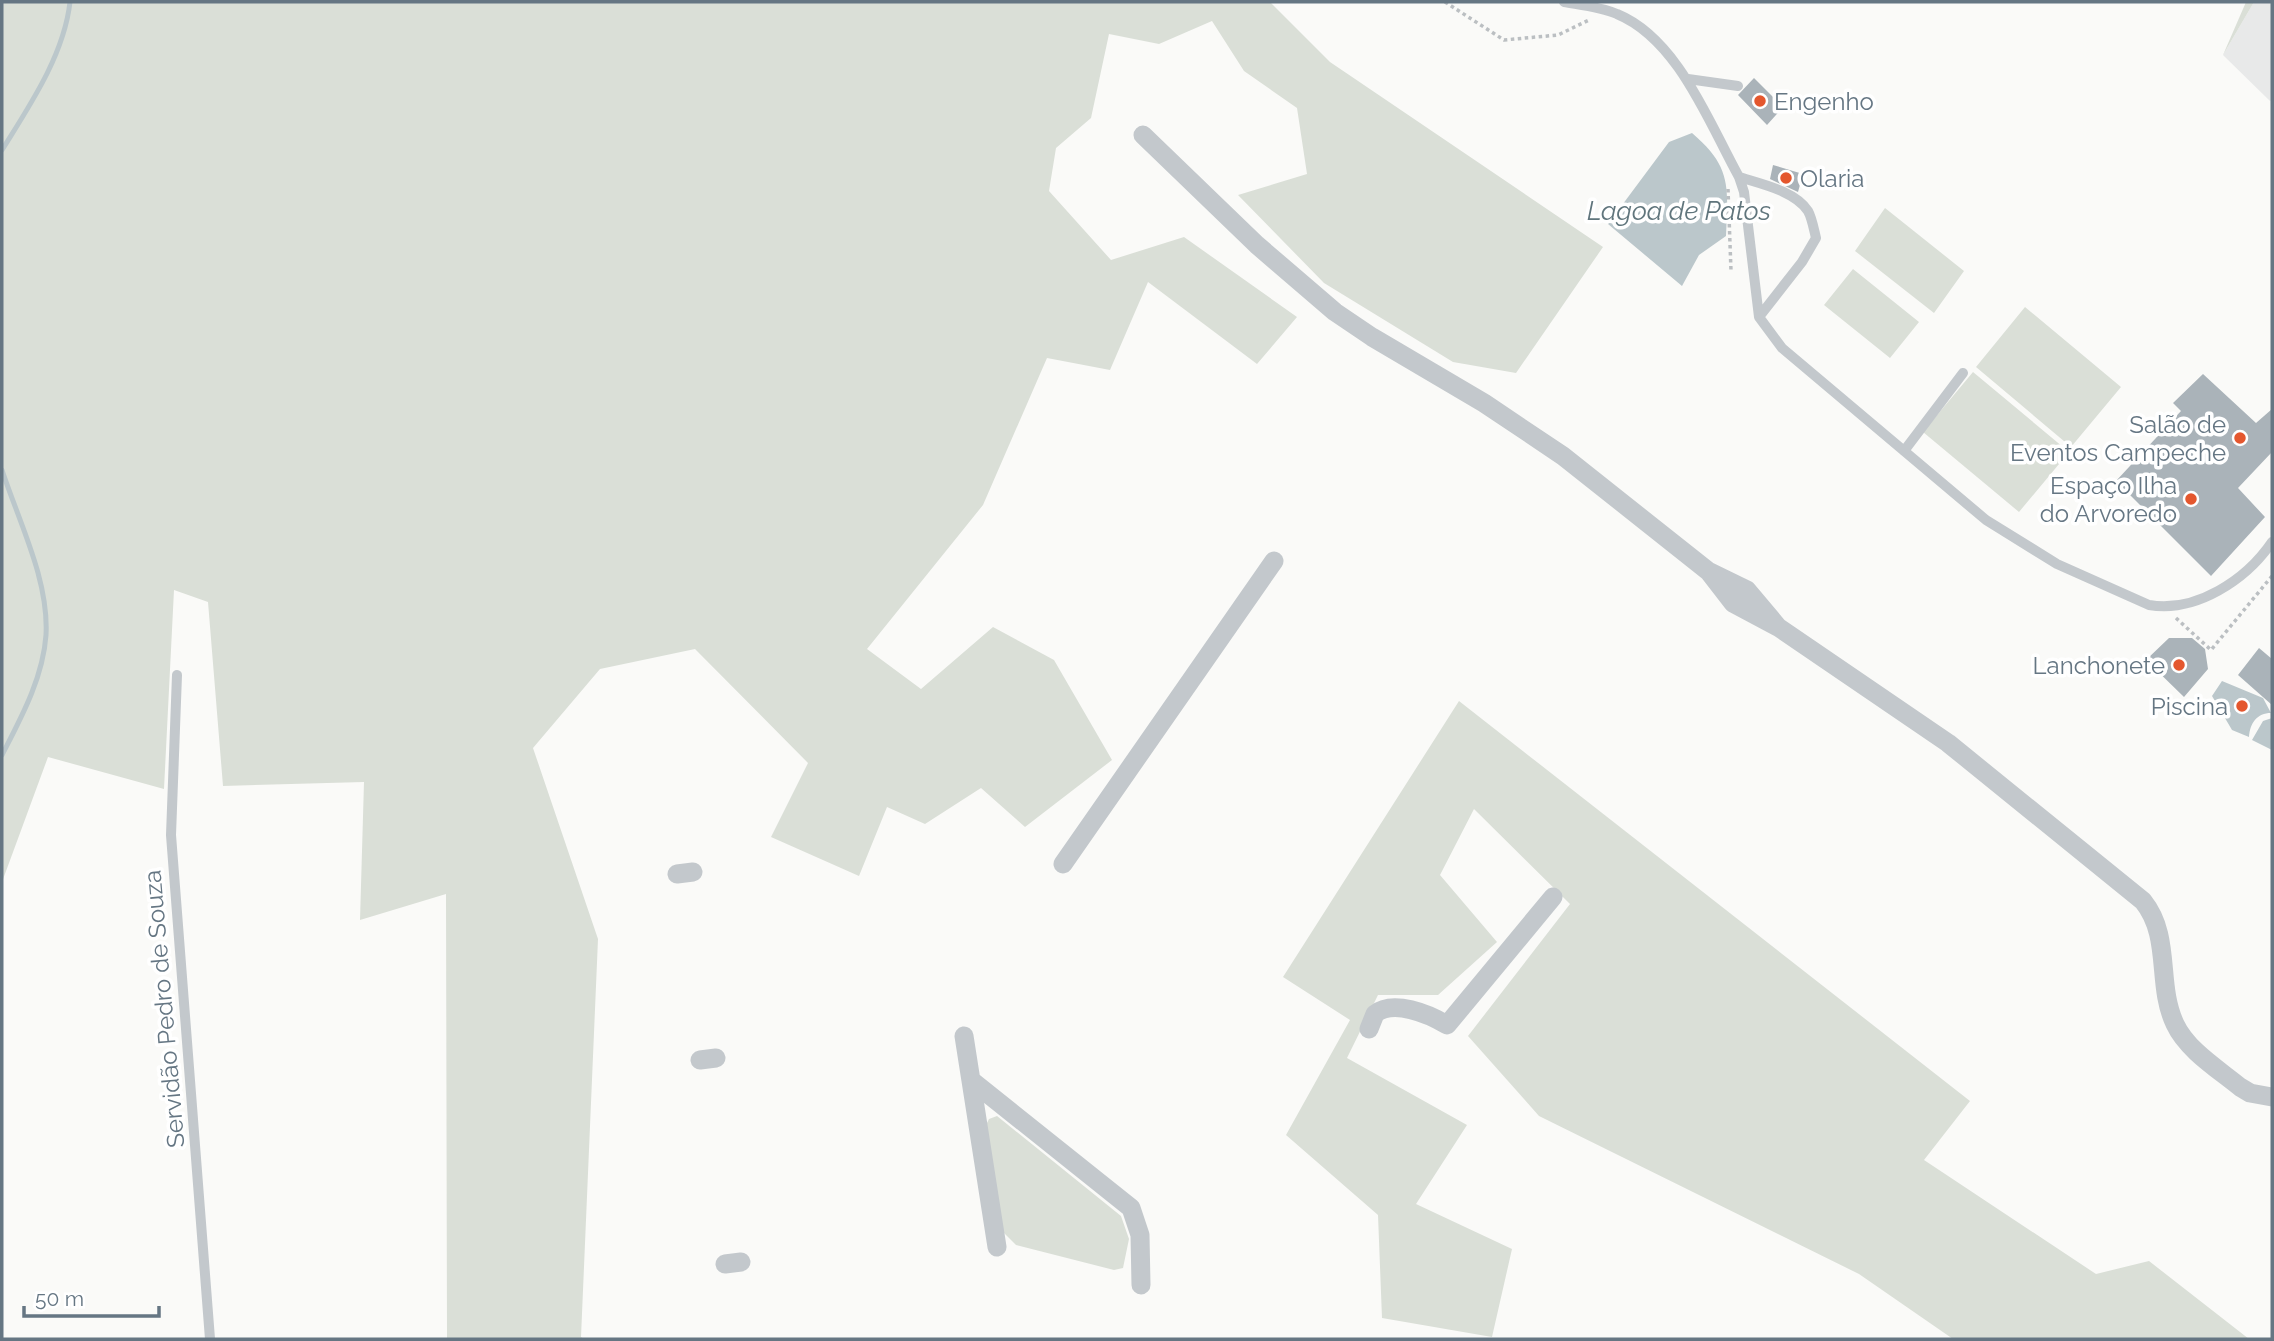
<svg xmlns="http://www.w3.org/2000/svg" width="2274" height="1341" font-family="Raleway,sans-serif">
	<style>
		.built { fill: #e8e9e9 }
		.green { fill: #dadfd7 }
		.water { fill: #bbc7cb }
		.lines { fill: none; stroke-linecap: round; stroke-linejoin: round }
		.stream { stroke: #bbc7cb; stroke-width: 5 }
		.building { fill: #aab3b9 }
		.path { stroke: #bbbfc2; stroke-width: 3.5; stroke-dasharray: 3.5 3.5; stroke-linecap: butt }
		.service { stroke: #c3c8cc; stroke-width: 10 }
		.minor { stroke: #c3c8cc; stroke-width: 19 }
		.poi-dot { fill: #e4572e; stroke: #fff; stroke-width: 2.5 }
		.labels { text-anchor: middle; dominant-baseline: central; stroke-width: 7; stroke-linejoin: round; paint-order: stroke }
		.poi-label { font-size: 24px; fill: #657683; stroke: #fff; text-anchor: end }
		.street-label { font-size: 24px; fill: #657683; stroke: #fff }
		.water-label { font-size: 26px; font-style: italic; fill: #60757c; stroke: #fff }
	</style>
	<rect width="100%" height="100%" fill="#fafaf8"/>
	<!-- built -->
	<path class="built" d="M 2254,2 L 2272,2 L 2272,100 L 2270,101 L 2223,55 Z"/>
	<!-- green -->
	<path class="green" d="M 2,2 L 1270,2 L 1330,62 L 1603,247 L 1516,373 L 1453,362 L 1324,283 L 1238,195 L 1307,174 L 1297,108 L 1244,71 L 1212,21 L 1159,44 L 1109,34 L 1091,118 L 1056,148 L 1049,191 L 1111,260 L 1184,237 L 1297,317 L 1257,364 L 1148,282 L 1110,370 L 1047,358 L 983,505 L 867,649 L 921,689 L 993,627 L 1054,660 L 1112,760 L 1025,827 L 981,788 L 925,824 L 887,807 L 859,876 L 771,837 L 808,763 L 695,649 L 600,669 L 533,748 L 598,939 L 581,1337 L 584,1339 L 447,1339 L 446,894 L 360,920 L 364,782 L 223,786 L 208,602 L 174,590 L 164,789 L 48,757 L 2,882 Z
		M 2246,2 L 2254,2 L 2223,55 Z
		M 1885,208 L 1964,271 L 1934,313 L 1855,251 Z
		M 1853,269 L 1919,322 L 1890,358 L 1824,305 Z
		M 2025,307 L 2121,387 L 2071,447 L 1976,367 Z
		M 1973,372 L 2069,452 L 2019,512 L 1923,432 Z
		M 1459,701 L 1970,1101 L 1924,1160 L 2096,1274 L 2149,1261 L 2249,1339 L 1953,1339 L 1859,1274 L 1539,1116 L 1468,1036 L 1570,904 L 1474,809 L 1440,875 L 1497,942 L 1438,995 L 1378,995 L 1347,1058 L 1467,1125 L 1416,1204 L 1512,1249 L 1492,1337 L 1382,1318 L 1378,1215 L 1286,1135 L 1350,1020 L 1283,977 Z
		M 997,1116 L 1121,1216 L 1129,1239 L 1123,1268 L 1114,1270 L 1016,1245 L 1000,1229 L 986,1125 L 989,1119 Z"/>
	<!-- water -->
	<path class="water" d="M 1692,133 C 1732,167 1728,187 1726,236 L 1699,255 L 1682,286 L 1608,224 L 1669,142 Z
		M 2222,681 L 2263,698 L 2271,713 C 2257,713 2250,723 2249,737 L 2232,730 L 2212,696 Z
		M 2272,718 L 2272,750 L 2252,740 L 2263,721 Z"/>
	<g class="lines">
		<!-- stream -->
		<path class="stream" d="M 2,150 C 30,105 64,55 70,2
			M 2,470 C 19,522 49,580 46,635 C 43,678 21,718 2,755"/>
	</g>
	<!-- building -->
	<path class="building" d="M 1754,78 L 1783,107 L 1767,125 L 1738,95 Z
		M 1773,165 L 1803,174 L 1798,192 L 1770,179 Z
		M 2203,374 L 2256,423 L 2272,409 L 2272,452 L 2238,488 L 2265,517 L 2211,576 L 2116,481 L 2181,411 L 2173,403 Z
		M 2169,638 L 2192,638 L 2205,649 L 2208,669 L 2184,697 L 2146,660 Z
		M 2259,648 L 2272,659 L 2272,705 L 2238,675 Z"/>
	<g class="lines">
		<!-- path -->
		<path class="path" d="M 1445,2 L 1504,40 L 1558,35 L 1589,20
			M 1728,189 L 1731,271
			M 2176,618 L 2211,650 L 2272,576"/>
		<!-- service -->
		<path class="service" d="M 1564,2 C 1581,5 1601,7 1617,14 C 1678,39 1709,123 1739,177 L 1744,192 L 1759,317 L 1782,348 L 1986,520 L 2057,564 L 2149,605 C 2196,613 2246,580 2272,542
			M 1688,79 L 1738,86
			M 1739,177 C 1761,184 1795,191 1808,211 C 1812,218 1814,230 1816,238 L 1802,262 L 1759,317
			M 1904,451 L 1963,373
			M 177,675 L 171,835 L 210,1339"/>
		<!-- minor -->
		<path class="minor" d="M 1143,135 L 1257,245 L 1335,312 L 1372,337 L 1484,403 L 1563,456 L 1708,571 L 1747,590 L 1778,627
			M 1709,572 L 1733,603 L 1778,627 L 1948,743 L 2143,901 C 2172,937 2156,984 2175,1024 C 2187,1050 2218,1069 2240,1087 L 2250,1093 L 2272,1097
			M 1063,864 L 1274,561
			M 677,874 L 693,872
			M 1369,1029 L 1375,1014 C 1393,999 1429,1014 1447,1025 L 1553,897
			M 964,1036 L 997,1247
			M 700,1060 L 716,1058
			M 972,1081 L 1131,1208 L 1140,1235 L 1141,1285
			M 725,1264 L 741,1262"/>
	</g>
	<!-- markers -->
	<g class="poi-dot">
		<circle cx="1760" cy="101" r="7"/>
		<circle cx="1786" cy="178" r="7"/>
		<circle cx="2240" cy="438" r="7"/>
		<circle cx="2191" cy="499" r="7"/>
		<circle cx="2179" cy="665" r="7"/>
		<circle cx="2242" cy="706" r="7"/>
	</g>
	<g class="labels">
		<!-- poi labels -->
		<g class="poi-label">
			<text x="1774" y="101" text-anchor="start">Engenho</text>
			<text x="1800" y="178" text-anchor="start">Olaria</text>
			<text x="2226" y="424">Salão de<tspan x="2226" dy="28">Eventos Campeche</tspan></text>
			<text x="2177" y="485">Espaço Ilha<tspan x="2177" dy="28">do Arvoredo</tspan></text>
			<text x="2165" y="665">Lanchonete</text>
			<text x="2228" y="706">Piscina</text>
		</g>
		<!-- street labels -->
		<g class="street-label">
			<text transform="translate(164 1009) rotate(-95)">Servidão Pedro de Souza</text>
		</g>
		<!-- water labels -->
		<g class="water-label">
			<text x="1679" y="211">Lagoa de Patos</text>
		</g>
	</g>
	<!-- border -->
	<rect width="2274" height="1341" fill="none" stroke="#657683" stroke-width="7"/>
	<!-- scale -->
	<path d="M24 1306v10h135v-10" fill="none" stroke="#657683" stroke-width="3.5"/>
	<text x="35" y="1306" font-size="21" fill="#657683" stroke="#ffffff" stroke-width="5" paint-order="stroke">50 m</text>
</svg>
